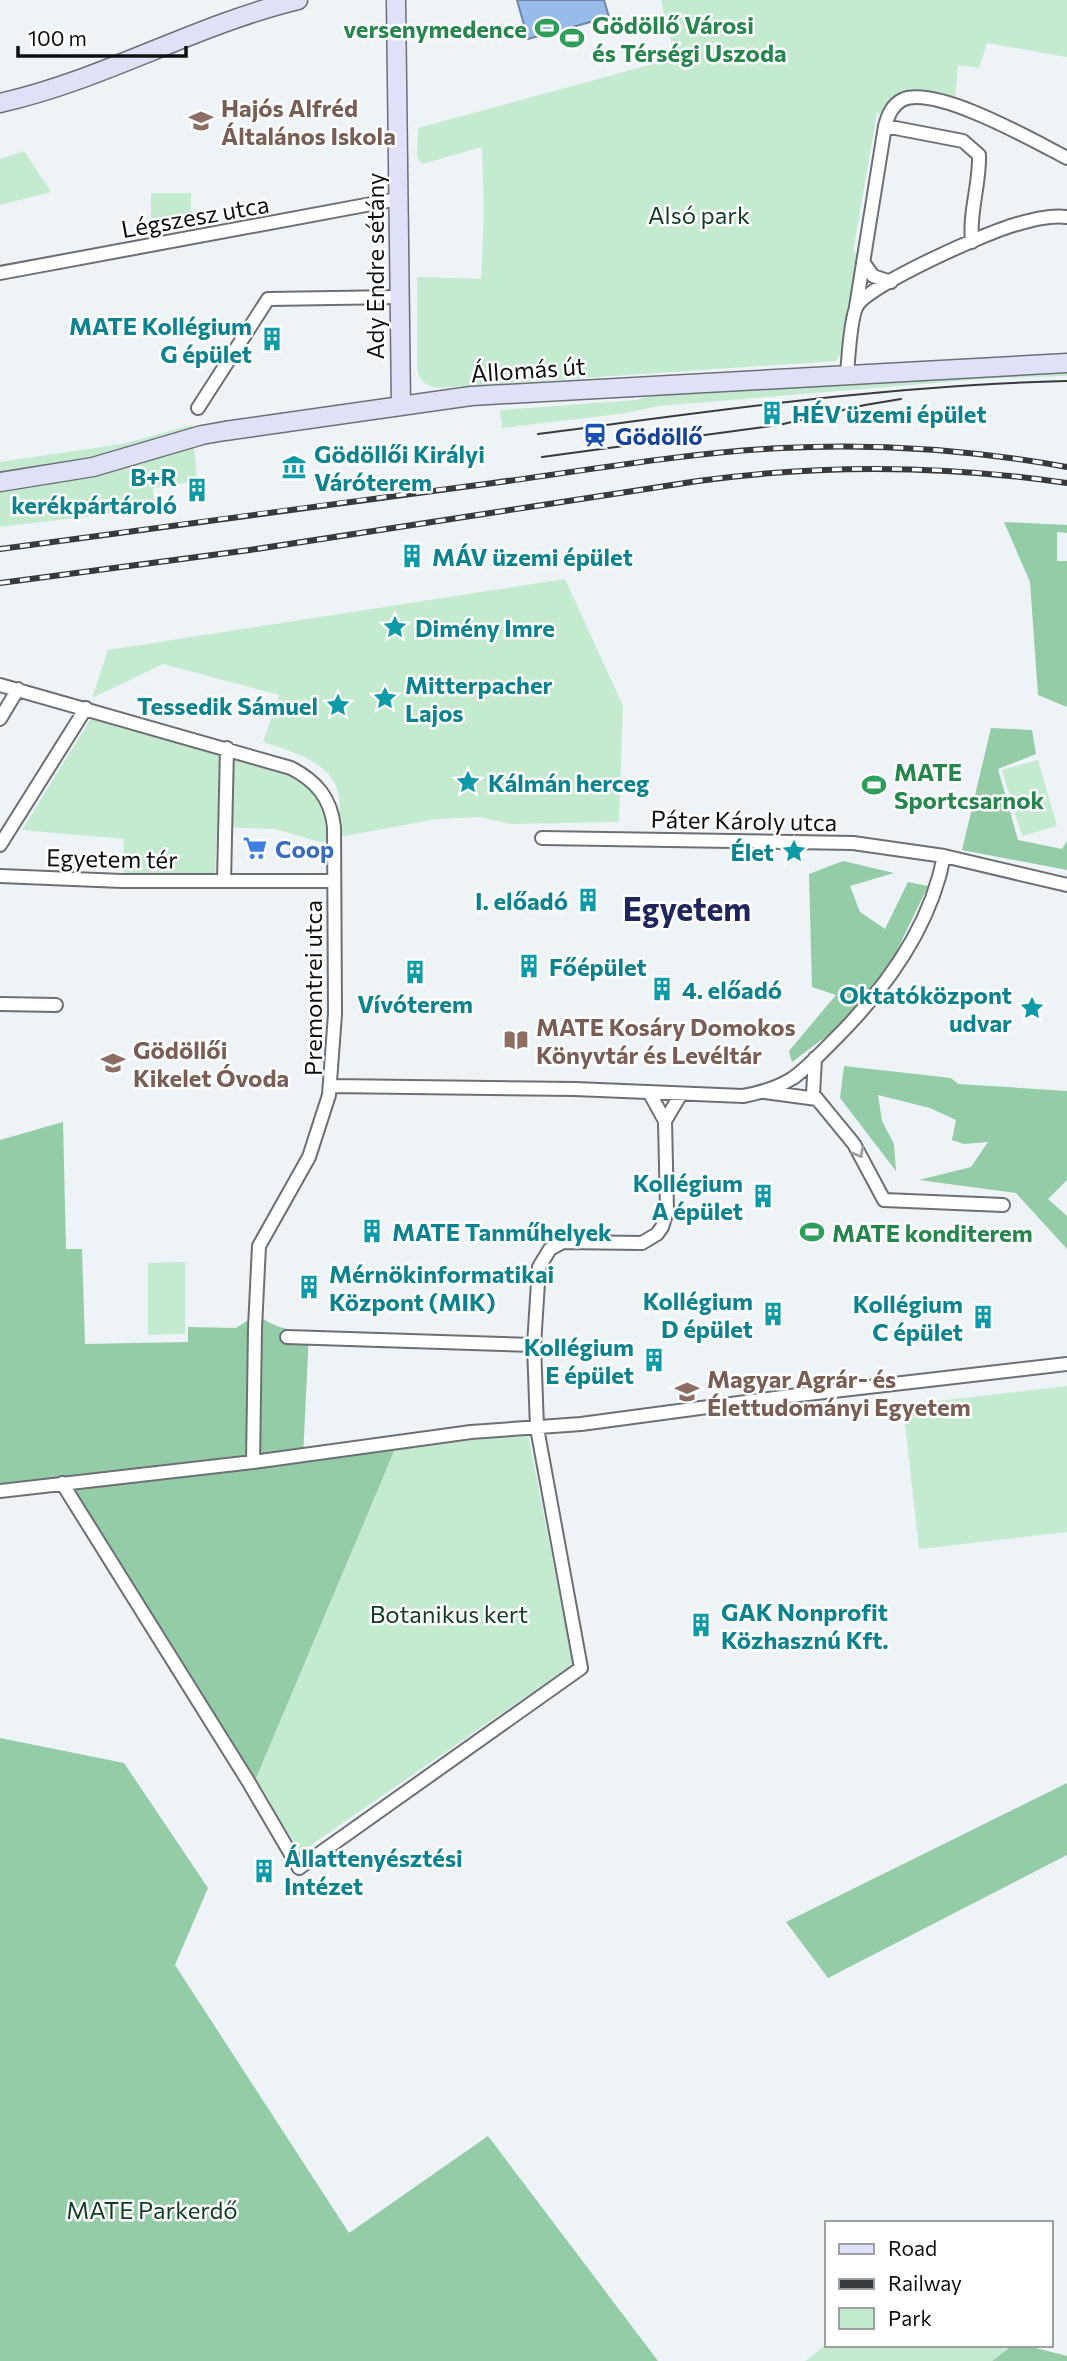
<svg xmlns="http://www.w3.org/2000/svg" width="1067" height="2361" font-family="Commissioner,sans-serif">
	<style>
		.green { fill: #c4ead0 }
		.forest { fill: #93cca6 }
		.water { fill: #97bbeb; stroke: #6e87a9; stroke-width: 2 }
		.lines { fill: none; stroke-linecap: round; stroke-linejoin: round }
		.street-casing { stroke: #6c7075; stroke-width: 16 }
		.secondary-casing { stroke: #6c7075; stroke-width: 21 }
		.street { stroke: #fff; stroke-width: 12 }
		.secondary { stroke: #dee1f7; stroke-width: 18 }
		.tram { stroke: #373a3c; stroke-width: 2 }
		.rail-casing { stroke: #373a3c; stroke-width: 6 }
		.rail { stroke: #fff; stroke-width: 3.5; stroke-dasharray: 10; stroke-linecap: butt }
		.oneway { stroke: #9e9f9f }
		.labels { text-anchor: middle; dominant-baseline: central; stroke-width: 5; stroke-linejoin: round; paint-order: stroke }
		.leisure-label { font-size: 24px; font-weight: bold; fill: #27864d; stroke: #fff; text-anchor: start }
		.education-label { font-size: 24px; font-weight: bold; fill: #785e54; stroke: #fff; text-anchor: start }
		.park-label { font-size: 24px; fill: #0f3c23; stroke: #fff }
		.street-label { font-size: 24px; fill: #0d0f10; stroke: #fff }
		.culture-label { font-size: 24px; font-weight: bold; fill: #0d838f; stroke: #fff; text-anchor: start }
		.transit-label { font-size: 24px; font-weight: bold; fill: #164399; stroke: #fff; text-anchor: start }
		.shop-label { font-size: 24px; font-weight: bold; fill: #366cbe; stroke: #fff; text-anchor: start }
		.district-label { font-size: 32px; font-weight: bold; fill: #21255e; stroke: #fff }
	</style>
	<rect width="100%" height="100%" fill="#eef3f8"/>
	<!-- green -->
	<path class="green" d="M 661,0 L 1067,0 L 1067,57 L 987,43 L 979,68 L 958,65 L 955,99 C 928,94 899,87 882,114 L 877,113 L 853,252 L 860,253 L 845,347 L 836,361 L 437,388 C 426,386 419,380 417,369 L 417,277 L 481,279 L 484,211 L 482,147 L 422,164 L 417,157 L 418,128 L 675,58 Z
		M 24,151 L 51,192 L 0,205 L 0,159 Z
		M 151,193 L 191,193 L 191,221 L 151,221 Z
		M 1067,369 L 1067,376 L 996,378 L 657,406 L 627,413 L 502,428 L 500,410 L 636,400 L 651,395 Z
		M 192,425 L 197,481 L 153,488 L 155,508 L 0,527 L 0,462 L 122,444 Z
		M 565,579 L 623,706 L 619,822 L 511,824 L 479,817 L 436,819 L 339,837 C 339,825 341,811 339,798 C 336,763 291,751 263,742 L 279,695 L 163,664 L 92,698 L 108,650 Z
		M 95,712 L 289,774 C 323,792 330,805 328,842 L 320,842 L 275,829 L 217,827 L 215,879 L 123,879 L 124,839 L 22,830 Z
		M 1038,760 L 1057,826 L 1022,836 L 1002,770 Z
		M 185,1262 L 185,1334 L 148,1335 L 148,1263 Z
		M 1067,1386 L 1067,1532 L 919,1549 L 903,1405 Z
		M 528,1434 L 573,1664 L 301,1852 L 254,1783 L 395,1449 Z
		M 827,2344 L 827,2345 L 1013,2345 L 992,2361 L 805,2361 Z"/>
	<!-- forest -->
	<path class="forest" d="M 1004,522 L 1067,525 L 1067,533 L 1057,532 L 1057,561 L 1067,561 L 1067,707 L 1038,695 L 1030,582 Z
		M 991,728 L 1032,730 L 1036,754 L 998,769 L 1018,840 L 1062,849 L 1067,841 L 1067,870 L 962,850 Z
		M 843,861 L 894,873 L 850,886 L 860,912 L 885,929 L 908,882 L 928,886 L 890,965 L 845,1022 L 792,1062 L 789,1051 L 836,995 L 812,987 L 809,874 Z
		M 844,1066 L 951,1078 L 958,1084 L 1067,1091 L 1067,1180 L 1048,1199 L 1067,1216 L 1067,1249 L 1016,1193 L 919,1180 L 971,1167 L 988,1142 L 964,1144 L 952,1140 L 956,1120 L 930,1108 L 878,1095 L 882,1121 L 894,1144 L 896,1171 L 840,1098 Z
		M 63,1122 L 66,1249 L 82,1249 L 85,1344 L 188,1342 L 188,1327 L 236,1328 L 257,1314 C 273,1328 289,1330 309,1332 L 303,1457 L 395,1449 L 254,1783 L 72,1507 L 72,1486 L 0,1494 L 0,1140 Z
		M 0,1738 L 124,1763 L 208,1888 L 175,1965 L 349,2233 L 488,2136 L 658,2361 L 0,2361 Z
		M 1067,1783 L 1067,1855 L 828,1978 L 786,1922 Z
		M 1013,2345 L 1024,2345 L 1067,2356 L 1067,2361 L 992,2361 Z"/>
	<!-- water -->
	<path class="water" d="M 517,0 L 604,0 L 609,17 L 528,39 Z"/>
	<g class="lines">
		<!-- street casing -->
		<g class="street-casing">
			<path id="street" d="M 885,126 L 963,141 L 979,155 C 980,185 969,210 972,242
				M 863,262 L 873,276 L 891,282
				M 0,273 L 398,199
				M 856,307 L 885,126 C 888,115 892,105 902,100 C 935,84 1036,142 1067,158
				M 847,375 C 848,360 851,316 857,306 C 868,285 988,232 1014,225 C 1031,220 1049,215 1067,217
				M 198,408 L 268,299 L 398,297
				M 0,685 L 291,768 C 316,781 331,798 334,827 L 335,1014 L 329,1095 L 309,1157 L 259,1246 L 255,1328 L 253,1462
				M 0,719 L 18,689
				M 542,838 L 853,843 L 944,856 L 1067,885
				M 0,845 L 86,708
				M 0,876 L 122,881 L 333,881
				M 224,881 L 227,748
				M 0,1004 L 56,1005
				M 815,1058 L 813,1094 L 854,1144 L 884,1200 L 1003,1205
				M 331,1086 L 575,1089 L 743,1096 C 760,1093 777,1088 793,1078 C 807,1068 820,1054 832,1042 C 884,991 930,929 944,856
				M 649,1092 L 665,1121
				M 765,1092 L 817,1099
				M 287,1337 L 534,1345
				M 62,1483 L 248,1781 L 299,1868 L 581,1668 L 537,1428 L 534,1345 L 539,1267 L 550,1249 L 563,1242 L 642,1243 L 657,1234 L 662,1227 L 667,1211 L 665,1121 L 681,1094
				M 0,1491 L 253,1462 L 471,1432 L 581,1424 L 790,1396 L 1067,1364"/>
		</g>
		<!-- secondary casing -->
		<g class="secondary-casing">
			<path id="secondary" d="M 396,0 L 401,405
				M 0,103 C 103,80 195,25 298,0
				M 0,482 L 93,467 L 202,435 L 225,431 L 471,396 L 1067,363"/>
		</g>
		<!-- street -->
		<use href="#street" class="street"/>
		<!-- secondary -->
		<use href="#secondary" class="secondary"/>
		<!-- tram -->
		<path class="tram" d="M 538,434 C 714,411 889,385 1067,381
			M 542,457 L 779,425 L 865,405 L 901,399"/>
		<!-- rail casing -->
		<g class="rail-casing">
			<path id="rail" d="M 0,549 C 164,527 328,504 493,483 C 589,470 685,453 782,448 C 878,443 973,450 1067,467
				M 0,583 L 250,550 L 698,481 C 822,464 944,465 1067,483"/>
		</g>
		<!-- rail -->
		<use href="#rail" class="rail"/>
	</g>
	<!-- one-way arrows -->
	<defs><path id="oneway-chevron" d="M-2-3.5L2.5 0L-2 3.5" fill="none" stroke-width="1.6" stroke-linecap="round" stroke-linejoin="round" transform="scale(1.75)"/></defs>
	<use class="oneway" href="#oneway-chevron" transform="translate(859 1153) rotate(61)"/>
	<!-- icons -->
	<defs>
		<g id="stadium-bare" transform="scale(1.89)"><path d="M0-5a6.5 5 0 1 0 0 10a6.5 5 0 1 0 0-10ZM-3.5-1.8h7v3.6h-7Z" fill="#2e9e5b" stroke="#fff" stroke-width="2.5" paint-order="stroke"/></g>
		<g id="school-bare" transform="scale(1.89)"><path d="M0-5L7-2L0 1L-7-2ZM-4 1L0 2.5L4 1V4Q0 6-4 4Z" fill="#8d6e63" stroke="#fff" stroke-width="2.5" paint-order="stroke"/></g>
		<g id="building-bare" transform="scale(1.89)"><path d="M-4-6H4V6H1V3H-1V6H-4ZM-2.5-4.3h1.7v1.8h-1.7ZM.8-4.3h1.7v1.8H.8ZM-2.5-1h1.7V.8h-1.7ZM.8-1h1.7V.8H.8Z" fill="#0f9aa8" stroke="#fff" stroke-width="2.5" paint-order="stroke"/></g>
		<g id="station-bare" transform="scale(1.89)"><path d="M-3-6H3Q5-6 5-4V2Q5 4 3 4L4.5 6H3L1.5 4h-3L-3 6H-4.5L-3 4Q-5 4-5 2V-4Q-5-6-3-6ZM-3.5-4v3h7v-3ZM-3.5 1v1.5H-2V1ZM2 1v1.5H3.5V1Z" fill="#1a4fb4" stroke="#fff" stroke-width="2.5" paint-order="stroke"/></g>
		<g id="museum-bare" transform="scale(1.89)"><path d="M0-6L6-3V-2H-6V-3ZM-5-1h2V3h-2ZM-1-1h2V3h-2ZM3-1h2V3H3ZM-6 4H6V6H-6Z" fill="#0f9aa8" stroke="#fff" stroke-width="2.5" paint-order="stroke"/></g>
		<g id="sight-bare" transform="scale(1.89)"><path d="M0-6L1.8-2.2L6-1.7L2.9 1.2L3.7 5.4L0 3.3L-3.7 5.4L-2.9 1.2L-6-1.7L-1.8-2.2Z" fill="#0f9aa8" stroke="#fff" stroke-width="2.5" paint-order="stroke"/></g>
		<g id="supermarket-bare" transform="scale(1.89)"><path d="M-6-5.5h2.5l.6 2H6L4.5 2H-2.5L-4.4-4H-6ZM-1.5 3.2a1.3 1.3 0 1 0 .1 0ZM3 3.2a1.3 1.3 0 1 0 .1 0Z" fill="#3f7fe0" stroke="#fff" stroke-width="2.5" paint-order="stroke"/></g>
		<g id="library-bare" transform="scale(1.89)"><path d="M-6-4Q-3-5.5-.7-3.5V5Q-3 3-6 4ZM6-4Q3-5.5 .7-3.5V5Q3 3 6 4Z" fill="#8d6e63" stroke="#fff" stroke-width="2.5" paint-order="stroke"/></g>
		<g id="university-bare" transform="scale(1.89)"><path d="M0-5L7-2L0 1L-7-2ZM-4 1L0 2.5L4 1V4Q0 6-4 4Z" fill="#8d6e63" stroke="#fff" stroke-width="2.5" paint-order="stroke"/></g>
	</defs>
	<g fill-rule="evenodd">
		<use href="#stadium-bare" x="547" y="28"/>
		<use href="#stadium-bare" x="572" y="38"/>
		<use href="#school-bare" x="201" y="121"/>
		<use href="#building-bare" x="272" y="339"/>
		<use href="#building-bare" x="772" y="413"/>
		<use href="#station-bare" x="595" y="435"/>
		<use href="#museum-bare" x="294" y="467"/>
		<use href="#building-bare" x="197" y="490"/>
		<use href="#building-bare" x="412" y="556"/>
		<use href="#sight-bare" x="395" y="627"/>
		<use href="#sight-bare" x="385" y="698"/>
		<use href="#sight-bare" x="338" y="705"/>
		<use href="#sight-bare" x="468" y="782"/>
		<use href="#stadium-bare" x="874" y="785"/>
		<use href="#supermarket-bare" x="255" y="848"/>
		<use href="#sight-bare" x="794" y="851"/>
		<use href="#building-bare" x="588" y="900"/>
		<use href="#building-bare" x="529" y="966"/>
		<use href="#building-bare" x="415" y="972"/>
		<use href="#building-bare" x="662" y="989"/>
		<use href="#sight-bare" x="1032" y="1008"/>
		<use href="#library-bare" x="516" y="1040"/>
		<use href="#school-bare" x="113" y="1063"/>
		<use href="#building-bare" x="763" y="1196"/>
		<use href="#building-bare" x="372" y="1231"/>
		<use href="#stadium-bare" x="812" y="1232"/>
		<use href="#building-bare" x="309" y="1287"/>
		<use href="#building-bare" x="773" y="1314"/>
		<use href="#building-bare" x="983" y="1317"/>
		<use href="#building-bare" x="654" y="1360"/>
		<use href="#university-bare" x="687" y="1392"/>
		<use href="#building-bare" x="701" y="1625"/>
		<use href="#building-bare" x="264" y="1871"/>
	</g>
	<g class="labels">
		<!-- leisure labels -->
		<g class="leisure-label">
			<text x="592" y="24">Gödöllő Városi<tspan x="592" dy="28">és Térségi Uszoda</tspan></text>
			<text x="527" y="28" text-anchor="end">versenymedence</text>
			<text x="894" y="771">MATE<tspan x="894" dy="28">Sportcsarnok</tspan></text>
			<text x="832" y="1232">MATE konditerem</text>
		</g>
		<!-- education labels -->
		<g class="education-label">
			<text x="221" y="107">Hajós Alfréd<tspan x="221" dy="28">Általános Iskola</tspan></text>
			<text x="536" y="1026">MATE Kosáry Domokos<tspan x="536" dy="28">Könyvtár és Levéltár</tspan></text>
			<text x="133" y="1049">Gödöllői<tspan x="133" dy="28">Kikelet Óvoda</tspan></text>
			<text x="707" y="1378">Magyar Agrár- és<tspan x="707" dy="28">Élettudományi Egyetem</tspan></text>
		</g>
		<!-- park labels -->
		<g class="park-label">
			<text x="699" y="214">Alsó park</text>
			<text x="449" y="1613">Botanikus kert</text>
			<text x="152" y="2209">MATE Parkerdő</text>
		</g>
		<!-- street labels -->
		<g class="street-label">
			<text transform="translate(195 216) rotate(-10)">Légszesz utca</text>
			<text transform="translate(374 266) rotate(-90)">Ady Endre sétány</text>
			<text transform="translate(528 369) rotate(-4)">Állomás út</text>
			<text transform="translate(744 820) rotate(1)">Páter Károly utca</text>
			<text transform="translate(112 858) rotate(1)">Egyetem tér</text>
			<text transform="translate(312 988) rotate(-90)">Premontrei utca</text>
		</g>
		<!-- culture labels -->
		<g class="culture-label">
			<text x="252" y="325" text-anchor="end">MATE Kollégium<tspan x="252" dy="28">G épület</tspan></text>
			<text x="792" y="413">HÉV üzemi épület</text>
			<text x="314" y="453">Gödöllői Királyi<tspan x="314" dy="28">Váróterem</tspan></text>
			<text x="177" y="476" text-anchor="end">B+R<tspan x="177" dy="28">kerékpártároló</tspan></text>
			<text x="432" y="556">MÁV üzemi épület</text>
			<text x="415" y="627">Dimény Imre</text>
			<text x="405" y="684">Mitterpacher<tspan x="405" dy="28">Lajos</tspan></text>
			<text x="318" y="705" text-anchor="end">Tessedik Sámuel</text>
			<text x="488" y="782">Kálmán herceg</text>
			<text x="774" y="851" text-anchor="end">Élet</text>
			<text x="568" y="900" text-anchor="end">I. előadó</text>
			<text x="549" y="966">Főépület</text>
			<text x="682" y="989">4. előadó</text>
			<text x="1012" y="994" text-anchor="end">Oktatóközpont<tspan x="1012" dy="28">udvar</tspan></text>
			<text x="415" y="1003" text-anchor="middle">Vívóterem</text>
			<text x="743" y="1182" text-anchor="end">Kollégium<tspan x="743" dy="28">A épület</tspan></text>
			<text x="392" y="1231">MATE Tanműhelyek</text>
			<text x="329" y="1273">Mérnökinformatikai<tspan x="329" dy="28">Központ (MIK)</tspan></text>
			<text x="753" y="1300" text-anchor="end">Kollégium<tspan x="753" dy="28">D épület</tspan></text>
			<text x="963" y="1303" text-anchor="end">Kollégium<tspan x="963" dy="28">C épület</tspan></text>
			<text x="634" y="1346" text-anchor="end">Kollégium<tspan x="634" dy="28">E épület</tspan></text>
			<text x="721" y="1611">GAK Nonprofit<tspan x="721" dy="28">Közhasznú Kft.</tspan></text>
			<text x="284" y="1857">Állattenyésztési<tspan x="284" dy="28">Intézet</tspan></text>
		</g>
		<!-- transit labels -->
		<g class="transit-label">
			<text x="615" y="435">Gödöllő</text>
		</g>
		<!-- shop labels -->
		<g class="shop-label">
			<text x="275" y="848">Coop</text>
		</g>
		<!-- district labels -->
		<g class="district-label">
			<text x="687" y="908">Egyetem</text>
		</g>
	</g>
	<!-- legend -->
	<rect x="825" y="2221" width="228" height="126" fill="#ffffff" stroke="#9e9f9f" stroke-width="2"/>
	<rect x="839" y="2244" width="35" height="10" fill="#dee1f7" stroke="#9e9f9f" stroke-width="2"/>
	<text x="888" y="2256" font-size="21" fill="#0d0f10">Road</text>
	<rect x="839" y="2279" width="35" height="10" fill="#373a3c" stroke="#9e9f9f" stroke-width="2"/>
	<text x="888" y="2291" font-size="21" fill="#0d0f10">Railway</text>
	<rect x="839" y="2308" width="35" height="21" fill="#c4ead0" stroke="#9e9f9f" stroke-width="2"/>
	<text x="888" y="2326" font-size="21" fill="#0d0f10">Park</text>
	<!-- scale -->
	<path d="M18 46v10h168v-10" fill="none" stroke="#0d0f10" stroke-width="3.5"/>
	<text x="28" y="46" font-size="21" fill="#0d0f10" stroke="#ffffff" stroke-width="5" paint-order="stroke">100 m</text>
</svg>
